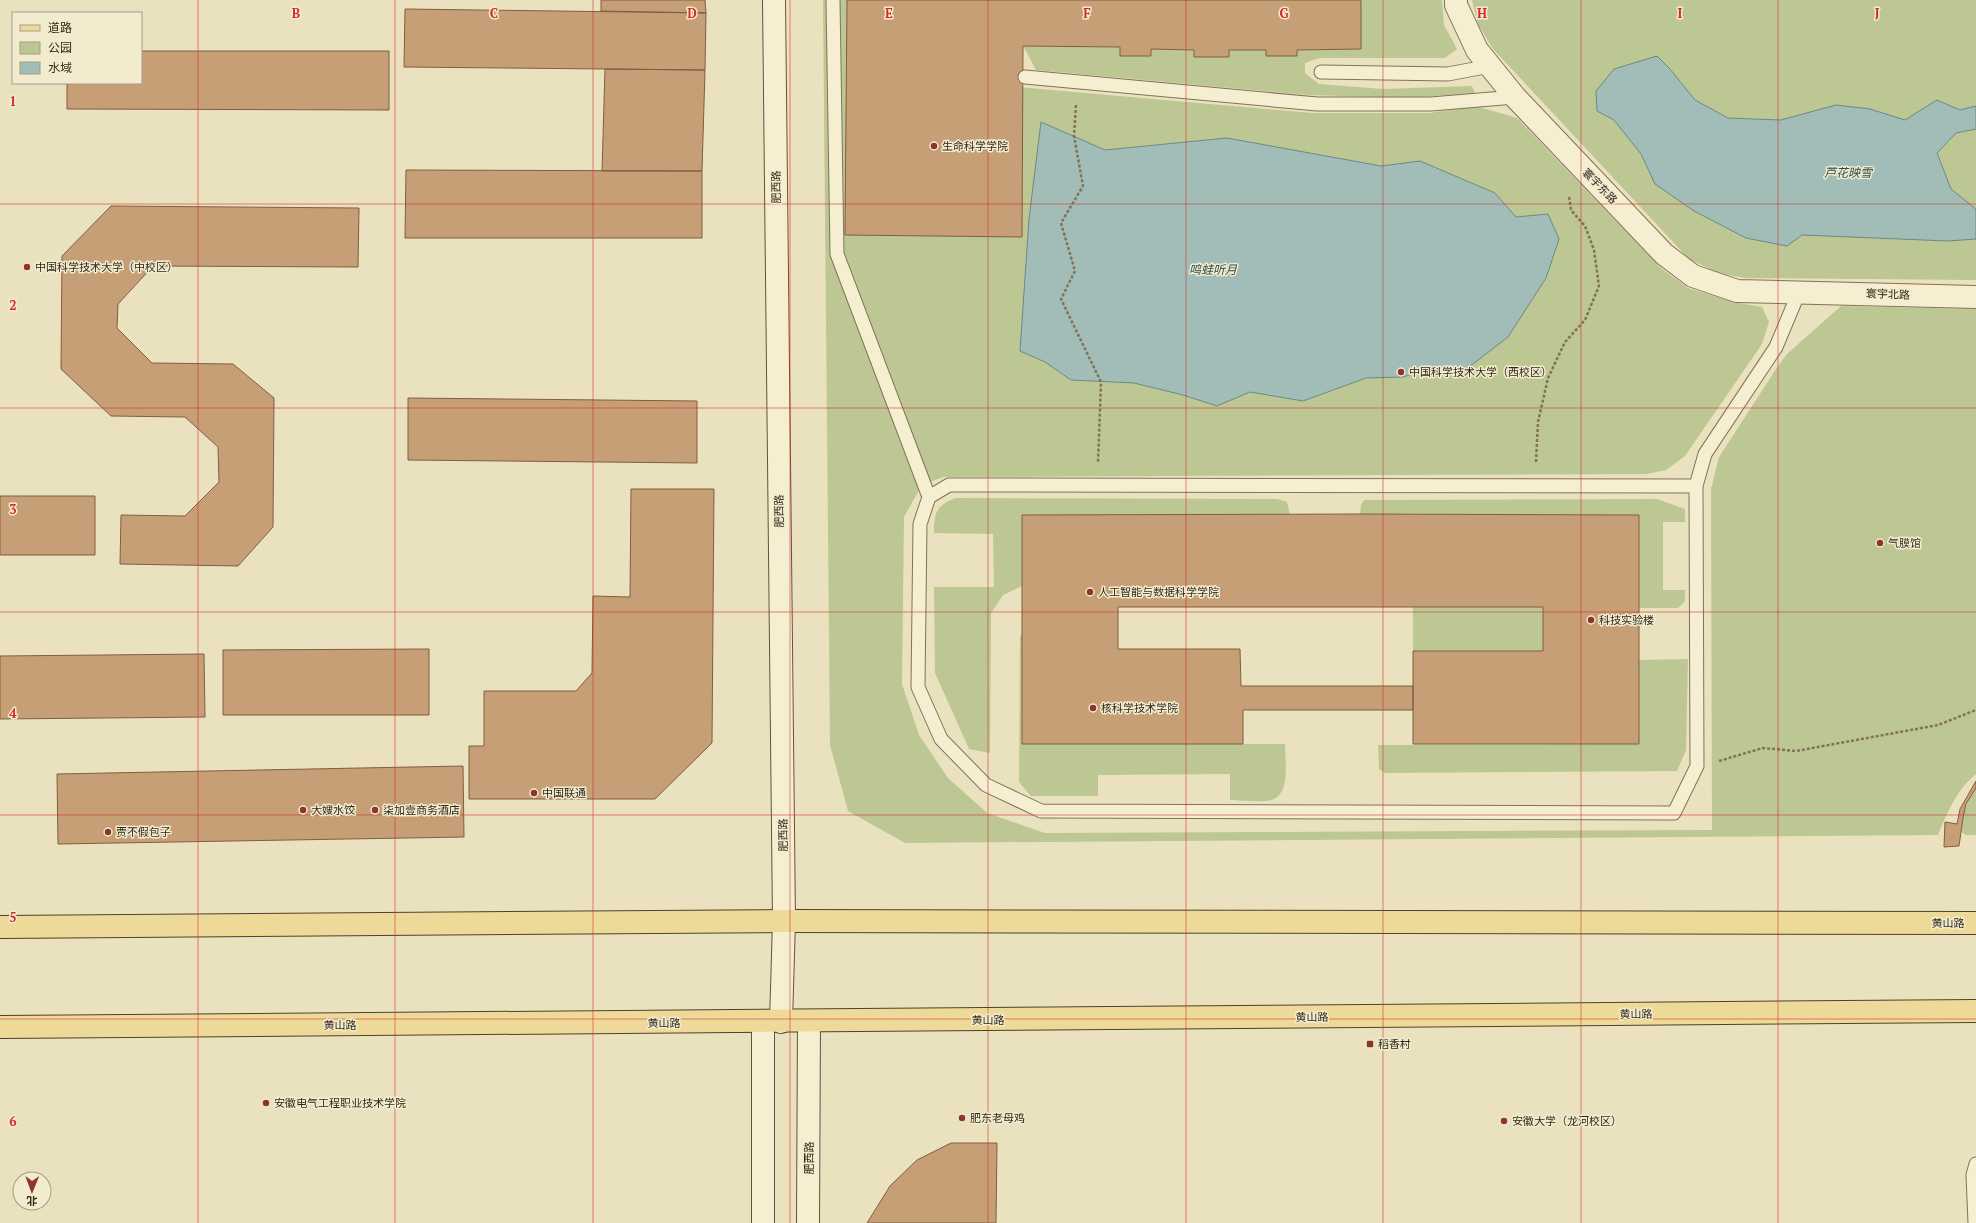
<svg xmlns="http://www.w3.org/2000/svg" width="1976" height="1223" font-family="'PT Serif','Noto Sans SC',serif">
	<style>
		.green { fill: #bdc794; fill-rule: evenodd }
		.water { fill: #a2bdb7; stroke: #6a8984 }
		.building { fill: #c79f77; stroke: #805e40 }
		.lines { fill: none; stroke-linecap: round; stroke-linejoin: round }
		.service-casing { stroke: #827259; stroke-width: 15 }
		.minor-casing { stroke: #827259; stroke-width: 24 }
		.secondary-casing { stroke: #64533c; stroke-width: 24 }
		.primary-casing { stroke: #50402d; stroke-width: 24 }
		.path { stroke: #827259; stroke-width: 2.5; stroke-dasharray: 3 2; stroke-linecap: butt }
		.service { stroke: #f6eed1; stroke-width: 13 }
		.minor { stroke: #f6eed1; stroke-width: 22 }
		.secondary { stroke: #f6eed1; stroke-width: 22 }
		.primary { stroke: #edd998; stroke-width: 22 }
		.grid { fill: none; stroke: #d62828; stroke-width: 1; stroke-opacity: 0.55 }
		.poi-dot { fill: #8d342c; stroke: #f2ebce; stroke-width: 1.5 }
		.labels { text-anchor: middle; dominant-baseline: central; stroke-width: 3; stroke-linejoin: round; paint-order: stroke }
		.poi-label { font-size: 11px; fill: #32291c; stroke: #f2ebce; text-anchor: start }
		.street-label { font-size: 11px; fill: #32291c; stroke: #f2ebce }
		.water-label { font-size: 12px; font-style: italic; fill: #2c5151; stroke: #f2ebce }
		.grid-label { font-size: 13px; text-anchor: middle; font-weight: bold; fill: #d62828; stroke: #f2ebce; stroke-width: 3; stroke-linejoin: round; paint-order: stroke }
	</style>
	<rect width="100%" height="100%" fill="#eae1bf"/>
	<!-- green -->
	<path class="green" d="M 823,0 L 943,0 L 1018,87 L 1312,113 L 1429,113 L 1476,106 L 1517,118 L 1662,269 L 1688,288 L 1733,302 L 1762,307 L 1769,322 L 1762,344 L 1685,456 L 1666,470 L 1647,474 L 943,477 L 922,485 L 904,517 L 902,684 L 919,735 L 948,778 L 987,813 L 1045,833 L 1712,830 L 1711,489 L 1719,457 L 1778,366 L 1787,354 L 1841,306 L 1976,309 L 1976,774 C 1957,789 1947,813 1938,835 L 905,843 L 848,811 L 830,745 ZM 1041,122 L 1105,150 L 1227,138 L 1381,166 L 1420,161 L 1495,193 L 1516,217 L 1548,214 L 1460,374 L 1423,371 L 1403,377 L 1366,378 L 1303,401 L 1250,392 L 1217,406 L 1183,395 L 1134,383 L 1071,380 L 1045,362 L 1020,351 Z
		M 1361,0 L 1442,0 L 1444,25 L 1457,49 L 1445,58 L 1319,58 L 1305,63 L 1305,73 L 1319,84 L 1383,89 L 1472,86 L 1475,93 L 1409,98 L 1308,95 L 1036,70 L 1023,46 L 1120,47 L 1151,56 L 1151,49 L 1194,50 L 1229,57 L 1229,50 L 1266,50 L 1266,56 L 1296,56 L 1297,50 L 1361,49 Z
		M 1472,0 L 1976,0 L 1976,280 L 1745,278 L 1718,273 L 1689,259 L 1493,49 L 1478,24 Z
		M 955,498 L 1277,499 L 1287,502 L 1290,515 L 1022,586 L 1003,595 L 991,613 L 990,753 L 969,749 L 935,673 L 934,587 L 994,587 L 993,534 L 934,533 C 934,513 936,506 955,498 Z
		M 1657,499 L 1685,509 L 1685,522 L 1663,522 L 1663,590 L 1685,590 L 1685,601 L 1678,608 L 1639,608 L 1639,515 L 1360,514 L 1361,505 L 1364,500 Z
		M 1413,607 L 1543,607 L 1543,651 L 1413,651 Z
		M 1023,631 L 1023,744 L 1285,744 C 1285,760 1291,795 1271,800 C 1261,803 1241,800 1230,800 L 1230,774 L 1098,775 L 1098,796 L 1031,796 L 1019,782 L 1020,637 Z
		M 1688,659 L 1686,750 L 1677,771 L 1385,773 L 1379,769 L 1378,745 L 1639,744 L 1639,660 Z
		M 1976,788 L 1976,835 L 1966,835 L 1960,831 C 1963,816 1966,801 1976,788 Z"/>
	<!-- water -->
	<path class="water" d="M 1657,56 L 1670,69 L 1695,100 L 1728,118 L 1781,120 L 1836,105 L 1870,109 L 1905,120 L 1937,100 L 1960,110 L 1976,106 L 1976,129 L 1956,133 L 1937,153 L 1951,189 L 1976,209 L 1976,239 L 1948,241 L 1802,235 L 1787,246 L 1746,238 L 1694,211 L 1655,184 L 1641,154 L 1614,120 L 1597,111 L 1596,91 L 1614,69 Z
		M 1041,122 L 1105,150 L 1227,138 L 1381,166 L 1420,161 L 1495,193 L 1516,217 L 1548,214 L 1559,239 L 1546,278 L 1508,337 L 1460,374 L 1423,371 L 1403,377 L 1366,378 L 1303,401 L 1250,392 L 1217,406 L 1183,395 L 1134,383 L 1071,380 L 1045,362 L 1020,351 L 1029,219 Z"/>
	<!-- building -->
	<path class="building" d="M 601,0 L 705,0 L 706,13 L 601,11 Z
		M 847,0 L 1361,0 L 1361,49 L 1297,50 L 1297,56 L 1266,56 L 1266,50 L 1229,50 L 1229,57 L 1194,57 L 1194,50 L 1151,49 L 1151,56 L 1120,56 L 1120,47 L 1023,46 L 1022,237 L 845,235 Z
		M 405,9 L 706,13 L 705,70 L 404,67 Z
		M 141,51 L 389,51 L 389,110 L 67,109 L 67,83 L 141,83 Z
		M 605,69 L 705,70 L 702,171 L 602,171 Z
		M 406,170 L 702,171 L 702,238 L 405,238 Z
		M 111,206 L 359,208 L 358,267 L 153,266 L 118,304 L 117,328 L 152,363 L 233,364 L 274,398 L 273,527 L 238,566 L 120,564 L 121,515 L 185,516 L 219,482 L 218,447 L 185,417 L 111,416 L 61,369 L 62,256 Z
		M 408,398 L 697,401 L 697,463 L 408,460 Z
		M 631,489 L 714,489 L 712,743 L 655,799 L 469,799 L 469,746 L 484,746 L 484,691 L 576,691 L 592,673 L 593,596 L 630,597 Z
		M 0,496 L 95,496 L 95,555 L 0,555 Z
		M 1360,514 L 1639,515 L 1639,744 L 1413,744 L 1413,651 L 1543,651 L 1543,607 L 1118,607 L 1118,649 L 1240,649 L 1241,686 L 1413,686 L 1413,710 L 1243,710 L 1243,744 L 1022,744 L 1022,515 Z
		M 429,649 L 429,715 L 223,715 L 223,650 Z
		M 204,654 L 205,717 L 0,719 L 0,656 Z
		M 463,766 L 464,837 L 58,844 L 57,774 Z
		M 1976,781 L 1976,788 L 1966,804 L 1963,818 L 1959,846 L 1944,847 L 1945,822 L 1957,824 L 1960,809 Z
		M 951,1143 L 997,1143 L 996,1223 L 867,1223 L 890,1186 L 917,1160 Z"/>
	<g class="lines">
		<!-- service casing -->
		<g class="service-casing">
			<path id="service" d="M 833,0 L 837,254 L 929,497
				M 1321,72 L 1448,74 L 1490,66
				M 1025,77 L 1317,104 L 1431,104 L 1515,97
				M 1696,486 L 1697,766 L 1674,813 L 1041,811 L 986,785 L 941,739 L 918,687 L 920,524 L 929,497 L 949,485 L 1696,486 L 1705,454 L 1776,347 L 1799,292
				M 1975,1223 L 1973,1175 L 1976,1164"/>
		</g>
		<!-- minor casing -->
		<g class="minor-casing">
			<path id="minor" d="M 1456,0 L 1456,5 L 1477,50 L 1515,97 L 1664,254 L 1693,276 L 1737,291 L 1976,297"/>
		</g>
		<!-- secondary casing -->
		<g class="secondary-casing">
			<path id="secondary" d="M 774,0 L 784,921 L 781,1022
				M 763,1223 L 763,1022
				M 808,1223 L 809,1021"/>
		</g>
		<!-- primary casing -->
		<g class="primary-casing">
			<path id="primary" d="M 0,927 L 784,921 L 1976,923
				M 0,1027 L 1976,1011"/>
		</g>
		<!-- path -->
		<path class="path" d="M 1076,105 L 1074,136 L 1083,186 L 1061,223 L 1075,271 L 1061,299 L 1101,382 L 1098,463
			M 1536,462 L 1538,422 L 1548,378 L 1565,342 L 1585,320 L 1599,286 L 1594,250 L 1585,226 L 1571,210 L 1569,196
			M 1719,761 L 1763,748 L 1796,751 L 1938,725 L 1976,710"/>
		<!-- service -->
		<use href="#service" class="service"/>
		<!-- minor -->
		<use href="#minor" class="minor"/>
		<!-- secondary -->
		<use href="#secondary" class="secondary"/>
		<!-- primary -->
		<use href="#primary" class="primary"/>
	</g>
	<!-- grid -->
	<path class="grid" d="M 198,0 L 198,1223M 395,0 L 395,1223M 593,0 L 593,1223M 790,0 L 790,1223M 988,0 L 988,1223M 1186,0 L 1186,1223M 1383,0 L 1383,1223M 1581,0 L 1581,1223M 1778,0 L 1778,1223M 0,204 L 1976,204M 0,408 L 1976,408M 0,612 L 1976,612M 0,815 L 1976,815M 0,1019 L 1976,1019"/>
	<!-- markers -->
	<g class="poi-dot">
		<circle cx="934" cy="146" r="4"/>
		<circle cx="27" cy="267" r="4"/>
		<circle cx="1401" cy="372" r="4"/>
		<circle cx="1880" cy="543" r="4"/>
		<circle cx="1090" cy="592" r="4"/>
		<circle cx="1591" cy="620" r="4"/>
		<circle cx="1093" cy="708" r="4"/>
		<circle cx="534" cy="793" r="4"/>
		<circle cx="303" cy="810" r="4"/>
		<circle cx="375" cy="810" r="4"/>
		<circle cx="108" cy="832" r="4"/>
		<rect x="1366" y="1040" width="8" height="8" rx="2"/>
		<circle cx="266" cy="1103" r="4"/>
		<circle cx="962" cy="1118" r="4"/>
		<circle cx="1504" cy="1121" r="4"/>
	</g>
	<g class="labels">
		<!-- poi labels -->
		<g class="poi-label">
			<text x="942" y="146">生命科学学院</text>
			<text x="35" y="267">中国科学技术大学（中校区）</text>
			<text x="1409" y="372">中国科学技术大学（西校区）</text>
			<text x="1888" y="543">气膜馆</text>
			<text x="1098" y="592">人工智能与数据科学学院</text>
			<text x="1599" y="620">科技实验楼</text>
			<text x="1101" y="708">核科学技术学院</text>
			<text x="542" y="793">中国联通</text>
			<text x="311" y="810">大嫂水饺</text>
			<text x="383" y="810">柒加壹商务酒店</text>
			<text x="116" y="832">贾不假包子</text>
			<text x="1378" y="1044">稻香村</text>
			<text x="274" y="1103">安徽电气工程职业技术学院</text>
			<text x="970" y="1118">肥东老母鸡</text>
			<text x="1512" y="1121">安徽大学（龙河校区）</text>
		</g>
		<!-- street labels -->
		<g class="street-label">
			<text transform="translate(1600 186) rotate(46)">寰宇东路</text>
			<text transform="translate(776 187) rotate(-91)">肥西路</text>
			<text transform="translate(1888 294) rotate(2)">寰宇北路</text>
			<text transform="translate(779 511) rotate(-91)">肥西路</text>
			<text transform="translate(783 835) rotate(-91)">肥西路</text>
			<text x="1948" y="923">黄山路</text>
			<text transform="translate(1636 1014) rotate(-1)">黄山路</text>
			<text transform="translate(1312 1017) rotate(-1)">黄山路</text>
			<text x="988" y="1020">黄山路</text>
			<text x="664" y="1023">黄山路</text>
			<text x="340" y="1025">黄山路</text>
			<text transform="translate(809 1158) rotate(-90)">肥西路</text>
		</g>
		<!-- water labels -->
		<g class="water-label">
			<text x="1848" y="172">芦花映雪</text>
			<text x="1213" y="269">鸣蛙听月</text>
		</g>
	</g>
	<g class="grid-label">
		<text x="296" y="18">B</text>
		<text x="494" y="18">C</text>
		<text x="692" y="18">D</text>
		<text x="889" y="18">E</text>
		<text x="1087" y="18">F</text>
		<text x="1284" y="18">G</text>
		<text x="1482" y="18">H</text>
		<text x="1680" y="18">I</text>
		<text x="1877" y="18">J</text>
		<text x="13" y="106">1</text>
		<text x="13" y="310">2</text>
		<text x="13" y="514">3</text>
		<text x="13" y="718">4</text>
		<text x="13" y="922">5</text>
		<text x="13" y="1126">6</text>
	</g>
	<!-- legend -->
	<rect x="12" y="12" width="130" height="72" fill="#f2ebce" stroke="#a59d87"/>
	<rect x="20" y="25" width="20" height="6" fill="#edd998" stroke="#a59d87"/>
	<text x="48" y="32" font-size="12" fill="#32291c">道路</text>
	<rect x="20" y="42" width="20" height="12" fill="#bdc794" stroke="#a59d87"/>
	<text x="48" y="52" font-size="12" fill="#32291c">公园</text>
	<rect x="20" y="62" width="20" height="12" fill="#a2bdb7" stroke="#a59d87"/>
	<text x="48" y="72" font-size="12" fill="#32291c">水域</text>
	<!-- north arrow -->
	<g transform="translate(32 1191) rotate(181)"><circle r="19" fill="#f2ebce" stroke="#a59d87"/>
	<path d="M0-3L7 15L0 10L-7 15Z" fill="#8d342c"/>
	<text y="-6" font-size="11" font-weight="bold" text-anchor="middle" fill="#32291c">北</text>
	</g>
</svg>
